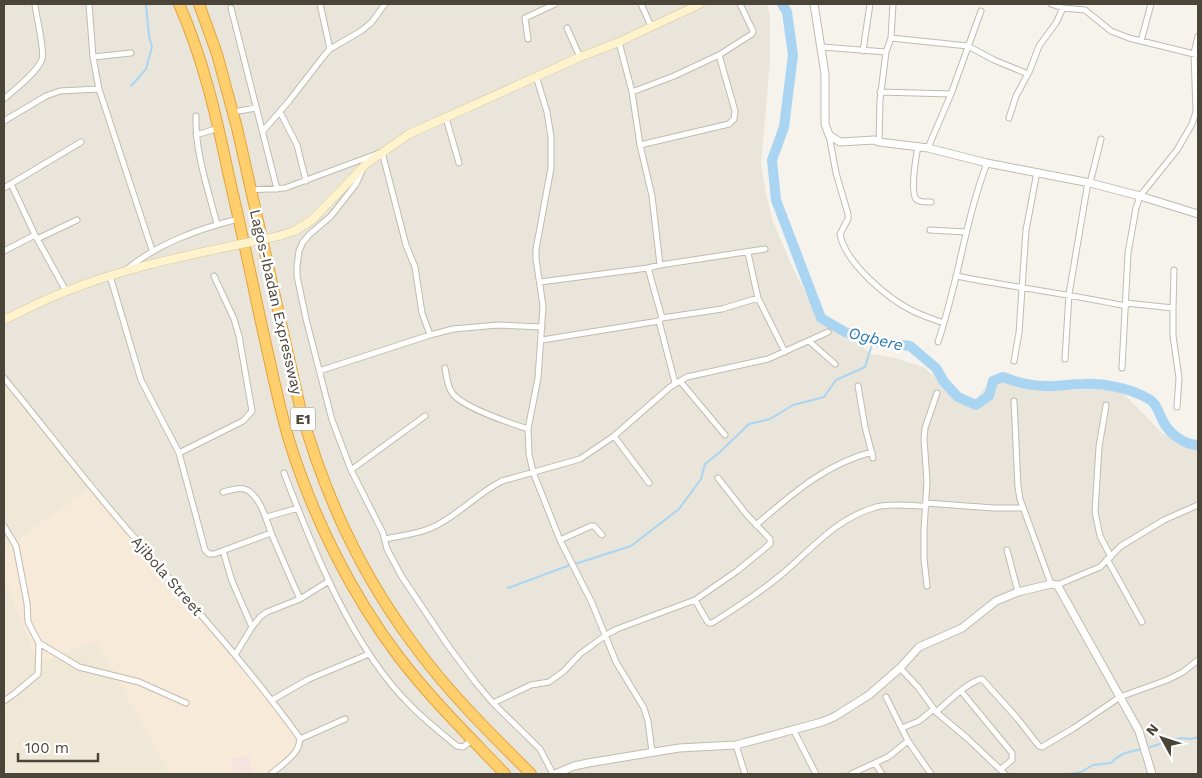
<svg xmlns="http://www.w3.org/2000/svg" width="1202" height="778" font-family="'Work Sans',sans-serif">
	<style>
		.residential { fill: #eae5da }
		.commercial { fill: #f7ead8 }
		.education { fill: #efe8d6 }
		.medical { fill: #f6e3e0 }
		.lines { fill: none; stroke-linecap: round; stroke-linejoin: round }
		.stream { stroke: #a9d4f2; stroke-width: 2 }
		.river { stroke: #a9d4f2; stroke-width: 10 }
		.minor-casing { stroke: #c2bbae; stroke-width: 7 }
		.tertiary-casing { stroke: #c2bbae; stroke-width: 9 }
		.secondary-casing { stroke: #d6c79b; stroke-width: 9 }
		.motorway-casing { stroke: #e0a43c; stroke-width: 12 }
		.minor { stroke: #fff; stroke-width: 5 }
		.tertiary { stroke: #fff; stroke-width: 7 }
		.secondary { stroke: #fff3cd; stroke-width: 8 }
		.motorway { stroke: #ffcf6e; stroke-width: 10 }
		.secondary-bridge-casing { stroke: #d6c79b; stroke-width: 9; stroke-linecap: butt }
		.secondary-bridge { stroke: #fff3cd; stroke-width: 8 }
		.labels { text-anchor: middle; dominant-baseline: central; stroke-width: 5; stroke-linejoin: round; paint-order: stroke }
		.shield { fill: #fff; stroke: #817c74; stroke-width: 1 }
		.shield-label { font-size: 14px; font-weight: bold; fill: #4b4439 }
		.street-label { font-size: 15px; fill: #4b4439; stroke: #fff }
		.water-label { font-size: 16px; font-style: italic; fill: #2e7ab2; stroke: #fff }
	</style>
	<rect width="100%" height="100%" fill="#f6f3ec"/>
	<!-- residential -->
	<path class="residential" d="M 4,4 L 767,4 L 770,16 L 770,61 L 761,164 L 766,194 L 773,222 L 796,275 L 808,297 L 828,322 L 841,328 L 871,354 L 895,358 L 923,367 L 972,405 L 985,387 L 1013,378 L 1055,391 L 1090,389 L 1121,391 L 1163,434 L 1198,445 L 1198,774 L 4,774 Z"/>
	<!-- commercial -->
	<path class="commercial" d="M 4,385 L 292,729 L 301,747 L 272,774 L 4,774 Z"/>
	<!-- education -->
	<path class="education" d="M 4,380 L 90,487 L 4,550 Z
		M 4,578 L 38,664 L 96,641 L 170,774 L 4,774 Z"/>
	<!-- medical -->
	<path class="medical" d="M 250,755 L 252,774 L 234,774 L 231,759 Z"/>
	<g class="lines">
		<!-- stream -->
		<path class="stream" d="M 131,86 L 146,69 L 152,47 L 149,36 L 146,4
			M 575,564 L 631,546 L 679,509 L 701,479 L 705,464 L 720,452 L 749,424 L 770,419 L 793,405 L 824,397 L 836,380 L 865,367 L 873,341
			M 508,588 L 570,565
			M 1150,747 L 1180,738 L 1191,739 L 1198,737
			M 1070,774 L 1081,772 L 1093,765 L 1111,763 C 1120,753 1130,751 1143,749"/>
		<!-- river -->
		<path class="river" d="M 782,4 L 787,12 L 793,55 L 784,127 L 772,160 L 776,200 L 821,318 L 845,332 L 873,341 L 910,346 L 936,368 L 944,382 L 958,397 L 976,405 L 989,396 L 993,381 L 1003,377 C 1016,382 1031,386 1045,386 C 1057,387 1071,384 1083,384 C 1104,383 1129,388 1147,398 C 1156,402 1158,411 1162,419 C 1168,433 1184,445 1198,445"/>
		<!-- minor casing -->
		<g class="minor-casing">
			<path id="minor" d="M 89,4 L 93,57 L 99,89 L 152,250
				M 320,4 L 330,49
				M 641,4 L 651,26
				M 1051,4 L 1063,8 L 1085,10 L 1111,31 L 1129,38 L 1198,55
				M 231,8 L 277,189
				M 567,28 L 580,57
				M 891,38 L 968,46 L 994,60 L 1028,74
				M 528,39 L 525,18 L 555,4
				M 1141,41 L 1151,4
				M 619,42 L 632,92 L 640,145 L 652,196 L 660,265
				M 822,47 L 886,52
				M 863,51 L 870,4
				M 93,57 L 131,53
				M 536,76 L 547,112 L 551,137 L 551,168 L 536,249 L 536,259 L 543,306 L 538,378 L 528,429 L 529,454 L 533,472 L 560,540 L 592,603 L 616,662 L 644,708 L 648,721 L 652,752
				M 632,92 L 674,76 L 719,55 L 752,34 L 753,31 L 740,4
				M 880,92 L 951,94
				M 4,99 C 14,90 38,72 42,59 C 45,48 36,17 35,4
				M 233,112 L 256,108
				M 280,112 L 297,145 L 306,181
				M 196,116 C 195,153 208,189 217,224
				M 446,118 L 459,163
				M 1009,118 L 1016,96 L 1030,70 L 1039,46 L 1056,23 L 1063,8
				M 4,121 L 46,96 L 60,91 L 99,89
				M 263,131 L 289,101 L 323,57 L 330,49 L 361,31 L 371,23 L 385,4
				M 196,135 L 219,128
				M 829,135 L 836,173 L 848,214 L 848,219 L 840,234 C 845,263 889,300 915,312 C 924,316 935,320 944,323
				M 879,142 L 880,100 L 886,52 L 891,38 L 893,4
				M 640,145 L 729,124 L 734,119 L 735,111 L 719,55
				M 918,146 C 916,157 910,190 916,199 C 920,203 927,202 931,202
				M 928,148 L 951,94 L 981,11
				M 362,171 L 356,184 L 331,216 L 310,234 L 303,242 L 299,251 L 297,266 L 297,276 L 306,319 L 332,420 L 351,470 L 383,533 L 387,549 L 402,577 L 449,647 L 476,683 L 493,703 L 540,749 L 553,774
				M 1090,183 L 1101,139
				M 11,184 L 35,235 L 66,291
				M 4,188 L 81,142
				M 251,190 L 285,188 L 382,152 L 406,245 L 415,267 L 422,313 L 430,335
				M 930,230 L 966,232
				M 37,239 L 77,220
				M 4,251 L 35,235
				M 748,253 L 758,298 L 785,352
				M 648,268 L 662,318
				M 126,270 C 158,243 199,229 238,219
				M 110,276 L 141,380 L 179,453 L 205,550 L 209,554 L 214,554 L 271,533
				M 956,276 C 1012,287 1069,294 1126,306
				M 540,282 L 648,268 L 660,265 L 765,249
				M 1126,303 L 1173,308 L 1173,336 L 1179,378 L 1177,407
				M 1173,308 L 1174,270
				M 659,321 L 675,383
				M 542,340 L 659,321 L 662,318 L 722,309 L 758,298
				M 809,341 L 835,364
				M 938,342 C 958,283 965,221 987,163
				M 1065,359 L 1069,294 L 1088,182
				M 1014,361 L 1019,333 L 1026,230 L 1037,172
				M 445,368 C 447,377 447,387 453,394 C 464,408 510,423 528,429
				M 1122,368 L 1128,253 L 1136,208 L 1140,196 L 1177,150 L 1192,124 L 1196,112 L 1194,53 L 1198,36
				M 319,371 L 430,335 L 453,329 L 498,325 L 542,327
				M 4,378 C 47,430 88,485 133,536 C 189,602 248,666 299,737 C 303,752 281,765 271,774
				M 680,381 L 725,435
				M 858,386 L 865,427 L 873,458
				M 1014,401 L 1018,487 L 1020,499 L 1051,584
				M 1106,405 L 1099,447 L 1095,512 L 1100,536 L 1111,557
				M 614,436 L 649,483
				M 179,453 L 243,421 L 252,411 L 239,336 L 234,319 L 214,276
				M 351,470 L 425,416
				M 284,473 C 313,549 352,648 411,706 C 425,720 441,733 457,746 L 463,747 L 472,740
				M 223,492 C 231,490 241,486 249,491 C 262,501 266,520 272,535 C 281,556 290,577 300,599
				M 926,503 L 994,508 L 1023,508
				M 267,517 L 298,508
				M 756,525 C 791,495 825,464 872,452
				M 4,526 L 16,546 L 27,603 L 28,622 L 39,643 L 79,667 L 139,682 L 186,703
				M 385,539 C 400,536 417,534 431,528 C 457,517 476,494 502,481 L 580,459 L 614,436 L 670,387 L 687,377 L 768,359 L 828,332
				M 560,540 L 591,526 L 594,526 L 602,535
				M 1007,550 L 1018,592
				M 223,551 L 232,581 L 252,627
				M 1107,559 L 1142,622
				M 1057,585 L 1100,567 L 1121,546 L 1164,520 L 1198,505
				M 927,586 L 924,559 L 924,530 L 927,481 L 924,439 L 925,428 L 937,393
				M 695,600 L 707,621 L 709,623 L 712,623 C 736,608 759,593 781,575 C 812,549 835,519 876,507 C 892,503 910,506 926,506
				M 235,655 L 252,627 L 260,617 L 267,612 L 300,599 L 329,581
				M 900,668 L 918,687 L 936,712 L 967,738 L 1005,774
				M 961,691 L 1012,753 L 1012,760 L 1001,769
				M 886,697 L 908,741 L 931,774
				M 272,700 L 309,679 L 369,654
				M 4,701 L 14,694 L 38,674 L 39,643
				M 493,703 L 531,685 L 549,682 L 564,671 L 580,654 L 606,635 L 617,629 L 695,600 L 737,571 L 770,544 L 770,539 L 747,515 L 718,478
				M 936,712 C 948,702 967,682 982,679 L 1017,718 L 1039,746 L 1042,747 L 1074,728 L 1120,697 L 1167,680 L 1183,672 L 1198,660
				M 902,728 L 919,721 L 934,709
				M 793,729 L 816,774
				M 300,739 L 345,719
				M 736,745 L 745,774
				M 875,763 L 882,774
				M 851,774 L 888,757 L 908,741"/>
		</g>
		<!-- tertiary casing -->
		<g class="tertiary-casing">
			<path id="tertiary" d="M 814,4 L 825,74 L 825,124 L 829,135 L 840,142 L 874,140 L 879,142 L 928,148 L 987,163 L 1090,183 L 1140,196 L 1198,214
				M 555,774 L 574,766 L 588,763 L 679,748 L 736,745 L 822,722 L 834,717 L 869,695 L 900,668 L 919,647 L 962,628 L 996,601 L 1018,592 L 1051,584 L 1057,585 L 1059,588 L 1139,731 L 1152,774"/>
		</g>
		<!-- secondary casing -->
		<g class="secondary-casing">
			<path id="secondary" d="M 279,236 L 294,231 L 312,220 L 366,164 L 409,134 L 580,57 L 619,42 L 700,4
				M 4,320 C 25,310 45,299 67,291 C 116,271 170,259 222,248"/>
		</g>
		<!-- motorway casing -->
		<g class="motorway-casing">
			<path id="motorway" d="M 179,4 C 203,58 216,115 228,172 C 240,224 251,275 262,327 C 271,365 278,403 289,440 C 312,515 351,594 399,657 C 431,699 469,736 505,774
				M 199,4 L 217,54 L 237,128 L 300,407 C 323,492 361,574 414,645 C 448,692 490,733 531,774"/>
		</g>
		<!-- minor -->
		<use href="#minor" class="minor"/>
		<!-- tertiary -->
		<use href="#tertiary" class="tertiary"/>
		<!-- secondary -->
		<use href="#secondary" class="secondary"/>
		<!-- motorway -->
		<use href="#motorway" class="motorway"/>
		<!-- secondary-bridge casing -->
		<g class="secondary-bridge-casing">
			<path id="secondary-bridge" d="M 222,248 L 279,236"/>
		</g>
		<!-- secondary-bridge -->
		<use href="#secondary-bridge" class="secondary-bridge"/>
	</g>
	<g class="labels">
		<!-- shield labels -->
		<rect class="shield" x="290.5" y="407.5" width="25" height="23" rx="4"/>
		<g class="shield-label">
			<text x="303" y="419">E1</text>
		</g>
		<!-- street labels -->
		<g class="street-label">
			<text transform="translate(276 302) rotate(77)">Lagos-Ibadan Expressway</text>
			<text transform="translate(167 576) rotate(49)">Ajibola Street</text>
		</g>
		<!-- water labels -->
		<g class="water-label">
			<text transform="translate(876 339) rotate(14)">Ogbere</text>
		</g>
	</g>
	<!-- border -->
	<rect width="1202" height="778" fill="none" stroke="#4b4439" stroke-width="10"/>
	<!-- north arrow -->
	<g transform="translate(1162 738) rotate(310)" stroke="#ffffff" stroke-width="4" paint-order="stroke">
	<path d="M0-4L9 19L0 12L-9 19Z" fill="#4b4439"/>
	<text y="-8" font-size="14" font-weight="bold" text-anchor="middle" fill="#4b4439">N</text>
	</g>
	<!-- scale -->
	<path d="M18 753v8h80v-8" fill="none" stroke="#4b4439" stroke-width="2.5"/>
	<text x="25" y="753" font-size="15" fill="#4b4439" stroke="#ffffff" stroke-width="4" paint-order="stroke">100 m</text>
</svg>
